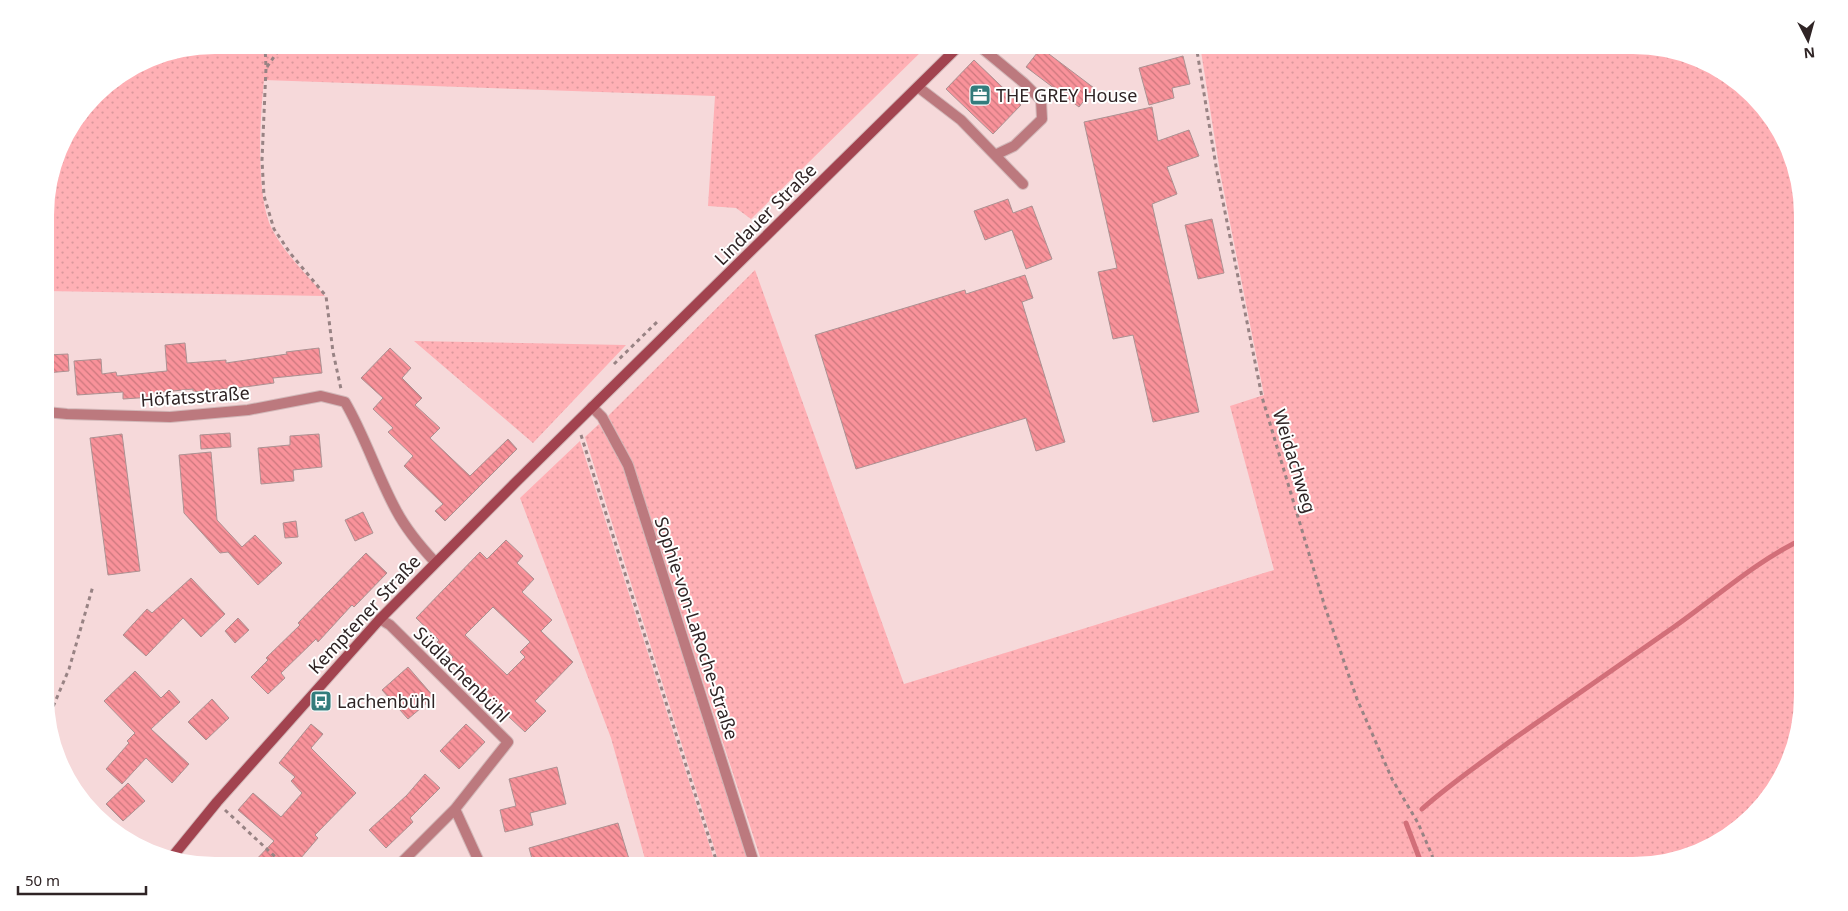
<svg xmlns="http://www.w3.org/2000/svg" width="1848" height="911" font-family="'Noto Sans',sans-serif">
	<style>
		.grass { fill: url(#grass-dots) }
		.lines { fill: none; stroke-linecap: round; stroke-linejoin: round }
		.stream { stroke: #d26f79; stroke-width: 5 }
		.building { fill: url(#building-back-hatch); stroke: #ac9192; fill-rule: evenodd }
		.service-casing { stroke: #d2b8b9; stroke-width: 12 }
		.minor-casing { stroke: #d2b8b9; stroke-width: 12 }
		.secondary-casing { stroke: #d2b8b9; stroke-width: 12 }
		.path { stroke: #988384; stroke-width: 3; stroke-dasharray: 4 4; stroke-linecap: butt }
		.service { stroke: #bc797e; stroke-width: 10 }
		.minor { stroke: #bc797e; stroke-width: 10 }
		.secondary { stroke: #a2434f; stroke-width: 10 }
		.labels { text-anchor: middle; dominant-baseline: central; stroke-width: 4; stroke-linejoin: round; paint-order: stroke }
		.poi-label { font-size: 18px; fill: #2f2425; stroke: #fff; text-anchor: start }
		.street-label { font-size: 18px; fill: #2f2425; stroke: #fff }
	</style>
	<defs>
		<pattern id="grass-dots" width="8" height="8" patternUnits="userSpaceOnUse" patternTransform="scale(1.25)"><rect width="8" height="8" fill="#ffb0b5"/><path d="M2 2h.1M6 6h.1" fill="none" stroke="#db979c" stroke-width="1.8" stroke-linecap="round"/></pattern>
		<pattern id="building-back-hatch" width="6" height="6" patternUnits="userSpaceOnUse" patternTransform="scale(1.25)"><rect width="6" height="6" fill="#f9929a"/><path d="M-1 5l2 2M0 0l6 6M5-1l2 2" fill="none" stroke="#ca777d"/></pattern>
	</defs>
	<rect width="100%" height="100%" fill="#f6d9da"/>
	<!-- grass -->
	<path class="grass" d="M 214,45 L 928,45 L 751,219 L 736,208 L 708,206 L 715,96 L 264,80 C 260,117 255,198 273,231 C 286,255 307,275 325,296 L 46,291 L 45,203 L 62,140 L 103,87 L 150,58 Z
		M 1200,45 L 1634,45 L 1708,62 L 1768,112 L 1802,193 L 1803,697 L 1786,771 L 1728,837 L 1644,866 L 763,866 L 632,462 L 608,416 L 755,270 L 904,684 L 1274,570 L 1230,406 L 1264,395 L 1220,172 Z
		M 414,341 L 626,345 L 533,443 Z
		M 599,424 L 623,466 L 750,866 L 720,866 L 585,437 Z
		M 580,441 L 703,825 L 716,866 L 647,866 L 611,738 L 520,498 Z"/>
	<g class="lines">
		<!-- stream -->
		<path class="stream" d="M 1422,809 C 1450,784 1481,763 1512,740 C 1566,702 1620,665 1674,627 C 1714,599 1759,559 1803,539
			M 1406,823 L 1420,860 L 1421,866"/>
	</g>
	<!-- building -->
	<path class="building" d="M 1041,48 L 1094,88 L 1079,107 L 1026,67 Z
		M 1183,56 L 1190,84 L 1172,88 L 1174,98 L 1149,105 L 1139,68 Z
		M 974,60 L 1021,105 L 993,134 L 946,89 Z
		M 1152,107 L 1158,141 L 1189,130 L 1199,156 L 1167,167 L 1177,194 L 1152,204 L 1199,412 L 1153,422 L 1133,335 L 1113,339 L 1098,272 L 1117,268 L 1084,122 Z
		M 1008,199 L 1013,213 L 1032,206 L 1052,259 L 1026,269 L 1012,230 L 985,240 L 974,211 Z
		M 1212,219 L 1224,273 L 1198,279 L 1185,225 Z
		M 1025,275 L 1033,298 L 1022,302 L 1065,442 L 1036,451 L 1026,418 L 856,469 L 815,335 L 965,290 L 966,294 Z
		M 185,343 L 187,363 L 226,360 L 226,363 L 287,354 L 286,352 L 319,348 L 322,373 L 273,378 L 274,383 L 245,387 L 193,392 L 193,389 L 153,393 L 153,397 L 123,399 L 123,392 L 77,395 L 74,361 L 101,359 L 102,374 L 116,372 L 117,376 L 167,371 L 165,345 Z
		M 390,348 L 411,368 L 402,378 L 422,398 L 415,405 L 440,428 L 430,438 L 470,476 L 508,439 L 517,449 L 445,521 L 435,511 L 443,504 L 404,466 L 413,456 L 388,432 L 393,428 L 373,409 L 383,398 L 361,378 Z
		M 68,354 L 69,371 L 46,373 L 46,355 Z
		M 230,433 L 231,447 L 201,449 L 200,435 Z
		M 122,434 L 140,571 L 108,575 L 90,438 Z
		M 319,434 L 322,467 L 293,470 L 294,481 L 261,484 L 258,448 L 290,445 L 290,436 Z
		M 211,452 L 217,520 L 242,547 L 255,535 L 282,563 L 258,585 L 228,552 L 220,553 L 184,513 L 179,455 Z
		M 363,512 L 373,533 L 355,541 L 345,520 Z
		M 296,521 L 298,537 L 285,538 L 283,523 Z
		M 506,540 L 523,556 L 517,563 L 534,579 L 522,592 L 552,620 L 541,631 L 573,662 L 535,701 L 546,711 L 525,732 L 449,661 L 453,657 L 437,642 L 439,640 L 416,618 L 480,552 L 487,559 ZM 493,607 L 530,642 L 520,652 L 525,657 L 507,675 L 465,635 Z
		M 366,553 L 387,573 L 354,607 L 352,605 L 318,642 L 316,639 L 281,673 L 285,678 L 268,694 L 251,677 L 268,660 L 266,658 L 300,625 L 298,623 Z
		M 191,578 L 225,614 L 201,637 L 183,618 L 146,656 L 123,635 L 147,609 L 152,613 Z
		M 238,618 L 249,630 L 235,643 L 225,631 Z
		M 408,667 L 434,697 L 408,719 L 382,690 Z
		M 135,671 L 161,698 L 169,690 L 180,702 L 151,729 L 189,764 L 172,783 L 146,758 L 122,784 L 106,769 L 129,743 L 127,741 L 135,733 L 104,701 Z
		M 212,699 L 229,718 L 206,740 L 188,722 Z
		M 311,724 L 323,734 L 311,748 L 356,793 L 315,835 L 318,838 L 294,866 L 250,866 L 274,841 L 238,810 L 253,793 L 281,817 L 302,793 L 291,781 L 295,777 L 279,763 Z
		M 466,724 L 485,742 L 459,769 L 440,751 Z
		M 557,767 L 566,804 L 530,813 L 533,825 L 505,832 L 500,810 L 516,806 L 509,779 Z
		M 425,774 L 440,788 L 410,818 L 413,822 L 386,848 L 369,830 L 407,795 Z
		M 128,783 L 145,801 L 123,821 L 106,804 Z
		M 618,823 L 629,859 L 607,866 L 534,866 L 529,848 Z"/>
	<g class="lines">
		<!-- service casing -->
		<g class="service-casing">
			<path id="service" d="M 978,45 L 1024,83 L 1041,100 L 1042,119 L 1014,146 L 995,155
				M 918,87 L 961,120 L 1023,184"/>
		</g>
		<!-- minor casing -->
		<g class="minor-casing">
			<path id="minor" d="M 592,407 L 602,417 L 628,465 L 755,866
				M 46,412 L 67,414 L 170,417 L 248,410 L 321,396 L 345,402 C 365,436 377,475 396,510 C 406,529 421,547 435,562
				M 380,619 L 390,625 L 508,742 L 455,809 L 398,866
				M 455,809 L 481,866"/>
		</g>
		<!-- secondary casing -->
		<g class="secondary-casing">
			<path id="secondary" d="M 173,856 L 217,802 L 380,619 L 515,483 L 960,45"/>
		</g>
		<!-- path -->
		<path class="path" d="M 265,45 L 266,68 L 262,160 L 264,196 L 274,229 L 290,253 L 326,296 L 333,352 L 341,389
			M 1196,45 L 1217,172 L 1262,397 L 1325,607 L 1357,699 L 1392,779 L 1418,823 L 1432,855 L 1434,866
			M 267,67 L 282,45
			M 614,364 L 658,321
			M 581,435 L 718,866
			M 47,721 L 69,669 L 93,586
			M 225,810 L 285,866"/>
		<!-- service -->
		<use href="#service" class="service"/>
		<!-- minor -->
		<use href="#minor" class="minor"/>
		<!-- secondary -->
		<use href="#secondary" class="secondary"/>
	</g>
	<!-- icons -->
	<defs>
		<g id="office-square" transform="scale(1.125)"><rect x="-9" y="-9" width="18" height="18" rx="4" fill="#337c7c" stroke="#fff"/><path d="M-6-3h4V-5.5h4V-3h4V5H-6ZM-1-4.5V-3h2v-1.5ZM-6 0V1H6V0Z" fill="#fff"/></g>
		<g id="bus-square" transform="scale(1.125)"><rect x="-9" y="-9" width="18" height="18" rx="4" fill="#337c7c" stroke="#fff"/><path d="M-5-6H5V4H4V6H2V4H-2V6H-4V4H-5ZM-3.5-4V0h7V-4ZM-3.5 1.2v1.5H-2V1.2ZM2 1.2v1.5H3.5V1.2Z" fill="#fff"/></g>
	</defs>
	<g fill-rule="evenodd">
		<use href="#office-square" x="980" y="95"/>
		<use href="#bus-square" x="321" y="701"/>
	</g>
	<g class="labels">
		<!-- poi labels -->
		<g class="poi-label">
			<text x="996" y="95">THE GREY House</text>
			<text x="337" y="701">Lachenbühl</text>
		</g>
		<!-- street labels -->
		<g class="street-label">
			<text transform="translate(765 214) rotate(-45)">Lindauer Straße</text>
			<text transform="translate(195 396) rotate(-4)">Höfatsstraße</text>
			<text transform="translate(1295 461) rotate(73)">Weidachweg</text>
			<text transform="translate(364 614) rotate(-47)">Kemptener Straße</text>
			<text transform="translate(697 628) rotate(72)">Sophie-von-LaRoche-Straße</text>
			<text transform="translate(462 674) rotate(45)">Südlachenbühl</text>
		</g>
	</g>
	<!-- crop -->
	<path d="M0 0H1848V911H0ZM215 54H1633A161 161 0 0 1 1794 215V696A161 161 0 0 1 1633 857H215A161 161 0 0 1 54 696V215A161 161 0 0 1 215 54Z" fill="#fff" fill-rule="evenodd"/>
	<!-- north arrow -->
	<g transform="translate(1808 40) rotate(174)" stroke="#ffffff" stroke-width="4" paint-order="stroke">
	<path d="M0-4L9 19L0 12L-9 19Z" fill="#2f2425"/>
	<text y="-8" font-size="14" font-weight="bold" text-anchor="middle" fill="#2f2425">N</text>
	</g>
	<!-- scale -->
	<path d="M18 886v8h128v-8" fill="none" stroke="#2f2425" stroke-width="2.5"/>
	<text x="25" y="886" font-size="15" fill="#2f2425" stroke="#ffffff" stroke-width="4" paint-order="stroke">50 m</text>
</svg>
